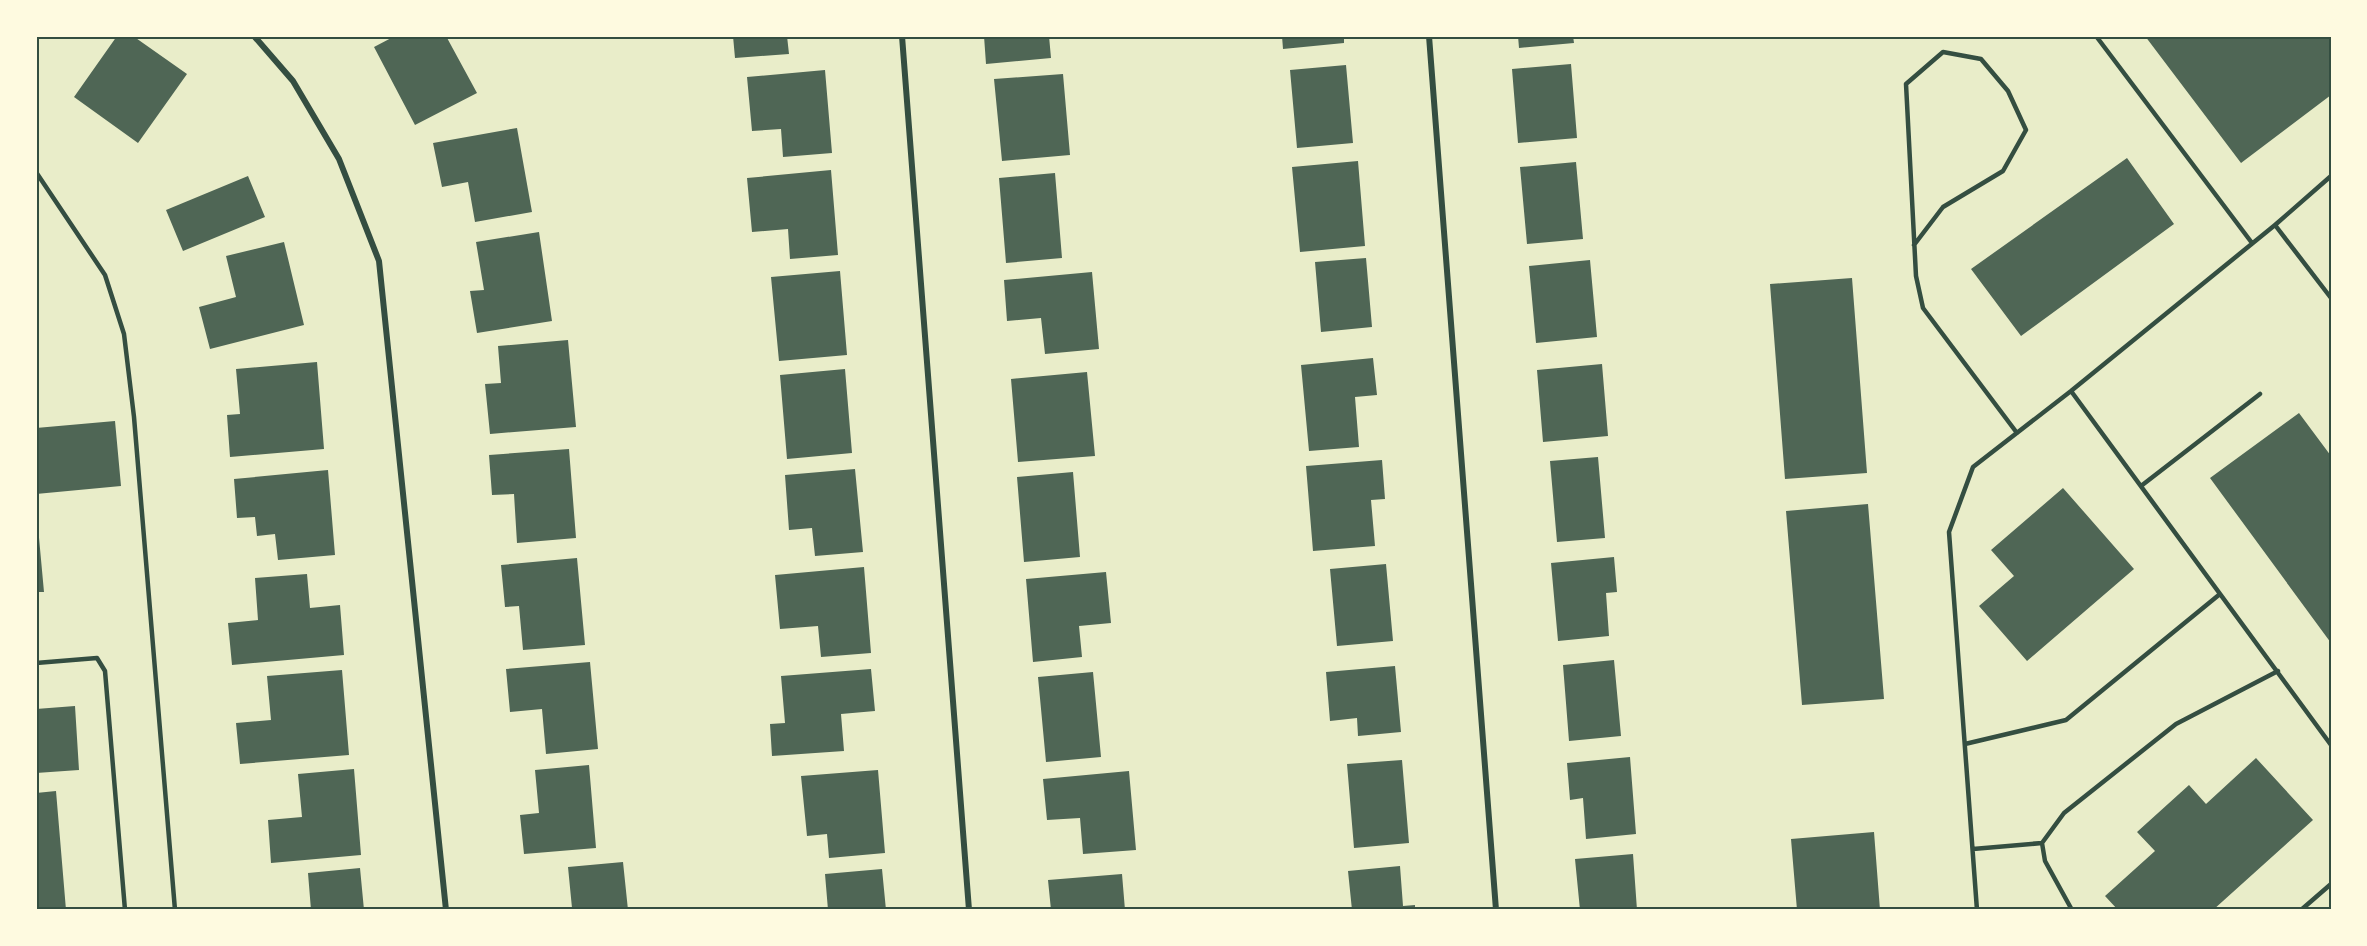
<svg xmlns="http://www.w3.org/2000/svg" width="2367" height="946" font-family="Mulish,sans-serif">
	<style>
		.building { fill: #4f6655 }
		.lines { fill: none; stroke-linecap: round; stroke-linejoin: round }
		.service { stroke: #344e41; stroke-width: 4.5 }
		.minor { stroke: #344e41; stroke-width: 6 }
		.neatline { fill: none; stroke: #344e41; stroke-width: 2 }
	</style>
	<rect width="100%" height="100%" fill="#e9edc9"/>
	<!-- building -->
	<path class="building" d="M 117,36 L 133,36 L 187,74 L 138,143 L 74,97 Z
		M 395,36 L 446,36 L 477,93 L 415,125 L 374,47 Z
		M 733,36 L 787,36 L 789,54 L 735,58 Z
		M 984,36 L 1049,36 L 1051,58 L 986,64 Z
		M 1282,36 L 1344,36 L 1344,43 L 1283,49 Z
		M 1518,36 L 1573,36 L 1574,43 L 1519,48 Z
		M 2145,36 L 2331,36 L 2331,95 L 2241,163 Z
		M 1571,64 L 1577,138 L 1518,143 L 1512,69 Z
		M 1346,65 L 1353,143 L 1297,148 L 1290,70 Z
		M 825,70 L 832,153 L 783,157 L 781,129 L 752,131 L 747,77 Z
		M 1063,74 L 1070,155 L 1002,161 L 994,79 Z
		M 517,128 L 532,212 L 475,222 L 468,182 L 442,187 L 433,143 Z
		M 2127,158 L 2174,224 L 2021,336 L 1971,269 Z
		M 1358,161 L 1365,246 L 1300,252 L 1292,167 Z
		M 1576,162 L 1583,239 L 1527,244 L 1520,167 Z
		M 831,170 L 838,255 L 790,259 L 788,229 L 752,232 L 747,178 Z
		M 1055,173 L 1062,258 L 1006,263 L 999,178 Z
		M 248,176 L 265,217 L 183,251 L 166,210 Z
		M 539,232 L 552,321 L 477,333 L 470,291 L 484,290 L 476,242 Z
		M 284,242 L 304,325 L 210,349 L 199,307 L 236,297 L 226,256 Z
		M 1366,258 L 1372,327 L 1321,332 L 1315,262 Z
		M 1590,260 L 1597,337 L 1536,343 L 1529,266 Z
		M 840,271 L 847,355 L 779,361 L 771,277 Z
		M 1092,272 L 1099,349 L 1045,354 L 1041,318 L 1007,321 L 1004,280 Z
		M 1852,278 L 1867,473 L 1785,479 L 1770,284 Z
		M 568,340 L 576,427 L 490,434 L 485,384 L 501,383 L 498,346 Z
		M 1373,358 L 1377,395 L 1355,397 L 1359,447 L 1309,451 L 1301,365 Z
		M 317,362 L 324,449 L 230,457 L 227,415 L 240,414 L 236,369 Z
		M 1602,364 L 1608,436 L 1543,442 L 1537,370 Z
		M 845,369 L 852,453 L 787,459 L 780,375 Z
		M 1087,372 L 1095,456 L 1018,462 L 1011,379 Z
		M 2299,413 L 2331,456 L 2331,643 L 2210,478 Z
		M 115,421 L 121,486 L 36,494 L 36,428 Z
		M 569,449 L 576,538 L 517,543 L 514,494 L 492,495 L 489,455 Z
		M 1598,457 L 1605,538 L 1557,542 L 1550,461 Z
		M 1382,460 L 1385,499 L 1371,500 L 1375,546 L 1313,551 L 1306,466 Z
		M 855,469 L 863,552 L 815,556 L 812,528 L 789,530 L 785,475 Z
		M 328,470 L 335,555 L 278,560 L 275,534 L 257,536 L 255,517 L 237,518 L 234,479 Z
		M 1073,472 L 1080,557 L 1024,562 L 1017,477 Z
		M 2063,488 L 2134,569 L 2027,661 L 1979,606 L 2014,576 L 1991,550 Z
		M 1868,504 L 1884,699 L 1802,705 L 1786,511 Z
		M 36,505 L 44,592 L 36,592 Z
		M 1614,557 L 1617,592 L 1606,593 L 1609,636 L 1558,641 L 1551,563 Z
		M 577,558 L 585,645 L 523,650 L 519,606 L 505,607 L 501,565 Z
		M 1386,564 L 1393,641 L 1337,646 L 1330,569 Z
		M 864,567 L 871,653 L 821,657 L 818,626 L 780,629 L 775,575 Z
		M 1106,572 L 1111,623 L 1079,626 L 1082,657 L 1033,662 L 1026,579 Z
		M 307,574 L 310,608 L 340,605 L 344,655 L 232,665 L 228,623 L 258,620 L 255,578 Z
		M 1614,660 L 1621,736 L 1569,741 L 1563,665 Z
		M 590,662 L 598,749 L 546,754 L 542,709 L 510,712 L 506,669 Z
		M 1395,666 L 1401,732 L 1358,736 L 1357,718 L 1330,721 L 1326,672 Z
		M 871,669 L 875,711 L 841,714 L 844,751 L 772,756 L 770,724 L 785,723 L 781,676 Z
		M 342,670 L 349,755 L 240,764 L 236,723 L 271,720 L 267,676 Z
		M 1093,672 L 1101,757 L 1046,762 L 1038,677 Z
		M 75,706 L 79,770 L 36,773 L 36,709 Z
		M 1630,757 L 1636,834 L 1586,839 L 1583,798 L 1570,800 L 1567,763 Z
		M 2256,758 L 2313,820 L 2213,910 L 2118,910 L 2105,896 L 2155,851 L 2137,832 L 2189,785 L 2206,804 Z
		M 1402,760 L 1409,843 L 1354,848 L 1347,764 Z
		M 589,765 L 596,848 L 524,854 L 520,815 L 539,813 L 535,770 Z
		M 354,769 L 361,855 L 271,863 L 268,820 L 302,817 L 298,774 Z
		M 878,770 L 885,853 L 829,858 L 827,834 L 807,836 L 801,776 Z
		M 1129,771 L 1136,850 L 1083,854 L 1080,818 L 1047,820 L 1043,779 Z
		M 56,791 L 66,910 L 36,910 L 36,793 Z
		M 1874,832 L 1880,910 L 1797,910 L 1791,839 Z
		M 1633,854 L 1637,910 L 1580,910 L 1575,859 Z
		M 623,862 L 628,910 L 563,910 L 572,908 L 568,867 Z
		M 1400,866 L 1403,906 L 1415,905 L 1415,910 L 1352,910 L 1348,871 Z
		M 360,868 L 364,910 L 311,910 L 308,873 Z
		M 882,869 L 886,910 L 828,910 L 825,874 Z
		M 1122,874 L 1125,910 L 1051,910 L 1048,880 Z"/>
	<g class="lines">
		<!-- service -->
		<path class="service" d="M 2096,36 L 2252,243
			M 36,172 L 105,275 L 124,334 L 134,417 L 175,910
			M 2275,225 L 2331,176
			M 1914,245 L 1943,207 L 2003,171 L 2026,130 L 2008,91 L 1981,59 L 1943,52 L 1906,84 L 1916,276 L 1923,308 L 2017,433
			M 2071,391 L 2331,745
			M 2141,486 L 2260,394
			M 36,663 L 97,658 L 105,671 L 125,910
			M 1965,744 L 2066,720 L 2220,594
			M 1973,849 L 2042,843
			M 1977,910 L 1949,532 L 1973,467 L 2071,391 L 2275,225 L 2331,298
			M 2072,910 L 2045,861 L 2042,843 L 2064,813 L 2176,724 L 2278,671
			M 2301,910 L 2331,884"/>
		<!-- minor -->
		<path class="minor" d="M 254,36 L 293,81 L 339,159 L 379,261 L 446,910
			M 902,36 L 969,910
			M 1429,36 L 1496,910"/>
	</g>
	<!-- border -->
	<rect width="2367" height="946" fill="none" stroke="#fefae0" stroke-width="75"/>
	<rect x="38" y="38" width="2292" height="870" class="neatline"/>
</svg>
